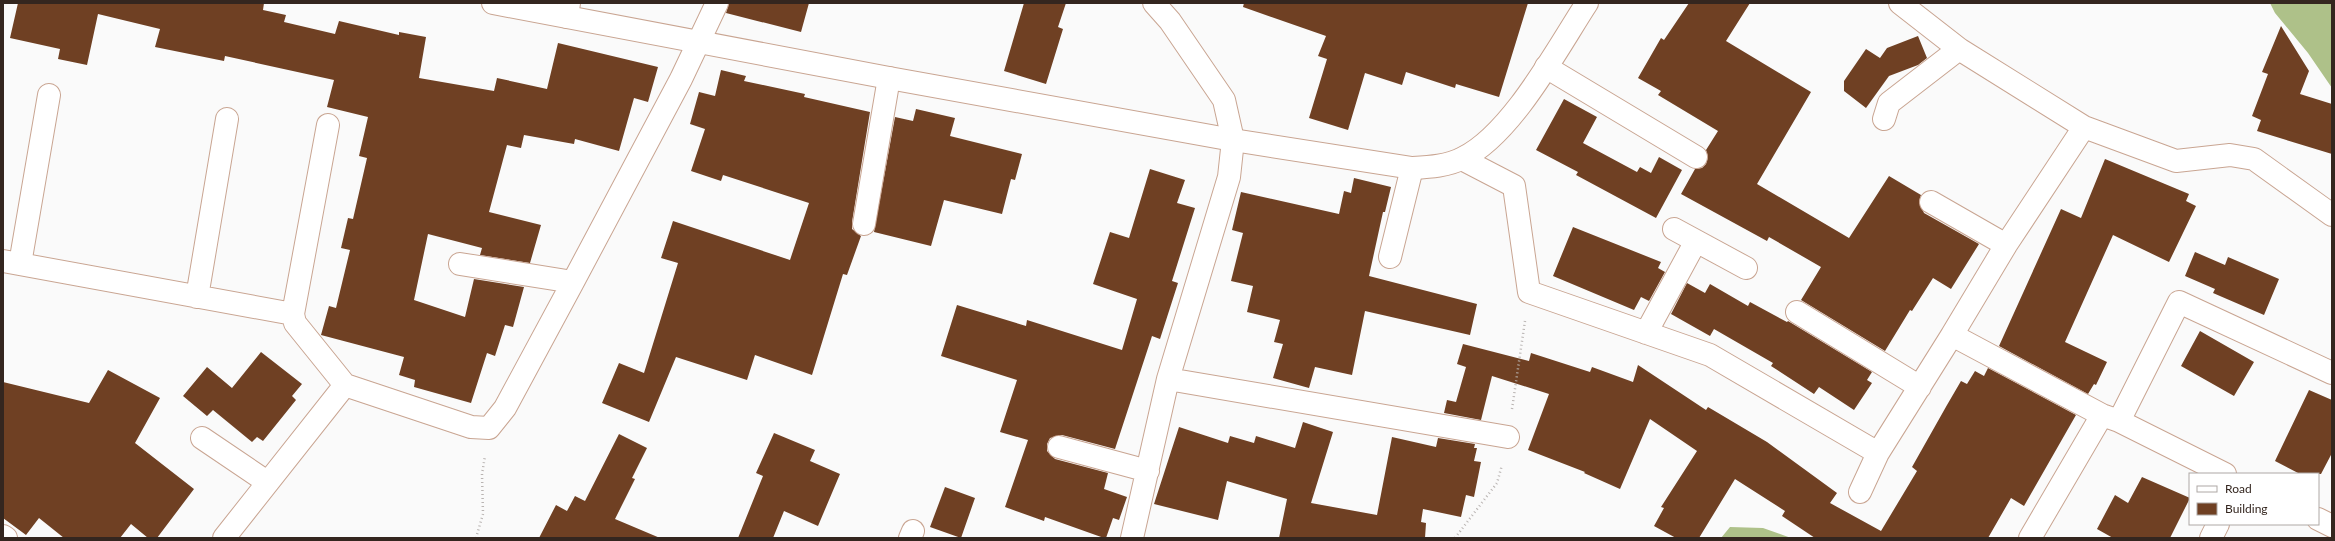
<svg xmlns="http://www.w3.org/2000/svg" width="2335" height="541" font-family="Lato,sans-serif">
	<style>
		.forest { fill: #aec189 }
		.building { fill: #6f4023 }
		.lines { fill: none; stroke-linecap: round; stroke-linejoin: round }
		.minor-casing { stroke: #c9a592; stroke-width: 24 }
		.tertiary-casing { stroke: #c9a592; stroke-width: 24 }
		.path { stroke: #b9b4b2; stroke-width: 2.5; stroke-dasharray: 1 3; stroke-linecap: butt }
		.minor { stroke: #fff; stroke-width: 22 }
		.tertiary { stroke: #fff; stroke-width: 22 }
	</style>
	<rect width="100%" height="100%" fill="#fafafa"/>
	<!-- forest -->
	<path class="forest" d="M 2270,3 L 2332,3 L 2332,88 L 2308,53 L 2275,13 Z
		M 1730,527 L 1763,528 L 1791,538 L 1721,538 Z"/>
	<!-- building -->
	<path class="building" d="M 18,3 L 264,3 L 263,10 L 286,15 L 284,22 L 335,34 L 339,21 L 399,35 L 399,32 L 426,37 L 419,78 L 494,91 L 497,78 L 547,89 L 558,43 L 658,67 L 648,102 L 634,98 L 619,151 L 575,139 L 574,144 L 524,135 L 521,148 L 507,145 L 489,212 L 541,225 L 530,263 L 480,255 L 482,248 L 428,234 L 414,300 L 465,317 L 474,279 L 524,287 L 513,327 L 505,325 L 495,356 L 487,353 L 471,403 L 414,387 L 415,380 L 399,375 L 404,357 L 321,335 L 329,306 L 336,308 L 350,250 L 341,248 L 348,218 L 353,219 L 367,158 L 359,156 L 368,117 L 327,107 L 334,80 L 225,56 L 224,61 L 155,47 L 160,29 L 98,14 L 87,65 L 58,59 L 60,49 L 10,38 Z
		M 729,3 L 809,3 L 801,32 L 726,13 Z
		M 1024,3 L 1066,3 L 1058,27 L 1063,29 L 1046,84 L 1004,71 Z
		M 1244,3 L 1528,3 L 1499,97 L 1456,84 L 1455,88 L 1406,72 L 1402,85 L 1365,73 L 1348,130 L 1309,118 L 1327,59 L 1318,56 L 1326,36 L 1243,7 Z
		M 1689,3 L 1750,3 L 1726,41 L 1811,92 L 1757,184 L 1849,238 L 1889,176 L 1921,195 L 1919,202 L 1924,213 L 1979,244 L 1951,289 L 1933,278 L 1912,311 L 1910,310 L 1885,351 L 1801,300 L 1821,267 L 1769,237 L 1767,241 L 1681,194 L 1695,169 L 1702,168 L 1706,164 L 1708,157 L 1706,150 L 1718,131 L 1658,95 L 1661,91 L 1638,78 L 1661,38 L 1664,40 Z
		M 2281,26 L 2309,71 L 2300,94 L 2332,104 L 2332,154 L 2257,131 L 2261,120 L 2252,116 L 2268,74 L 2262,72 Z
		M 1918,36 L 1927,58 L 1918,65 L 1889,76 L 1866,108 L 1844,91 L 1844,81 L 1866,49 L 1880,58 L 1887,48 Z
		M 721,70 L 746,76 L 744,81 L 805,94 L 804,97 L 870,112 L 852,222 L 852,229 L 861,236 L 847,275 L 843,274 L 812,375 L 755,355 L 747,380 L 676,357 L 649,422 L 602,403 L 619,363 L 644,373 L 678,263 L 661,258 L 673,221 L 790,260 L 809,203 L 723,175 L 721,181 L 691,171 L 705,129 L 690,124 L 699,92 L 715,96 Z
		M 1564,99 L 1597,117 L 1583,143 L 1637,172 L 1640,167 L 1651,173 L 1659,157 L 1682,170 L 1656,218 L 1576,175 L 1578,172 L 1536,150 Z
		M 916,109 L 955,118 L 950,136 L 1022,154 L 1015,180 L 1011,179 L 1002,214 L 944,200 L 931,246 L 874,232 L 895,117 L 913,121 Z
		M 2105,159 L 2189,194 L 2186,201 L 2196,206 L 2169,262 L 2113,235 L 2065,342 L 2107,362 L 2096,385 L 2094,384 L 2088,394 L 1999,346 L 2061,209 L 2081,218 Z
		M 1150,169 L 1185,180 L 1177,203 L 1195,208 L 1172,281 L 1178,283 L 1160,339 L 1152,336 L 1115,449 L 1062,435 L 1050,438 L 1047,444 L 1047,451 L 1055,459 L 1108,473 L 1104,489 L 1127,497 L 1119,520 L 1113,518 L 1106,538 L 1104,538 L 1045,517 L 1044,521 L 1005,507 L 1028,440 L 1000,432 L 1017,380 L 941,356 L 957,305 L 1026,326 L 1027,320 L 1122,350 L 1137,299 L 1093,284 L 1110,232 L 1129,238 Z
		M 1354,178 L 1391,187 L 1385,212 L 1383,212 L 1369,276 L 1477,304 L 1470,335 L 1365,311 L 1352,375 L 1315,367 L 1309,388 L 1273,378 L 1283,344 L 1274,342 L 1280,320 L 1247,312 L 1253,286 L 1231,281 L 1243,233 L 1232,230 L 1241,192 L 1339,214 L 1344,191 L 1351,193 Z
		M 1573,227 L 1661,262 L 1658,268 L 1665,272 L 1649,301 L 1641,297 L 1634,310 L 1553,276 Z
		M 2195,252 L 2225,265 L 2228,257 L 2279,279 L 2264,315 L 2213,293 L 2215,289 L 2185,276 Z
		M 1687,283 L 1705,293 L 1710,284 L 1748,306 L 1750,302 L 1787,322 L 1788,321 L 1872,372 L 1867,380 L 1872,383 L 1854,410 L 1819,387 L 1814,394 L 1771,366 L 1773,363 L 1714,329 L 1710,336 L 1671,314 Z
		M 2200,331 L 2254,362 L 2234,396 L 2181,366 Z
		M 1463,344 L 1529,361 L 1531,353 L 1590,372 L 1592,367 L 1633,382 L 1638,365 L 1706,410 L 1708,407 L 1767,442 L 1837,493 L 1830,503 L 1881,531 L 1917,471 L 1912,467 L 1947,405 L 1961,381 L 1967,384 L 1975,371 L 1984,376 L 1988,368 L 2076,415 L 2024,506 L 2011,498 L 1988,538 L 1815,538 L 1782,516 L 1785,511 L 1735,479 L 1699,538 L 1676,538 L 1654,526 L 1664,508 L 1661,507 L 1697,451 L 1650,419 L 1620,489 L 1584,473 L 1585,472 L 1528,450 L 1549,394 L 1492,376 L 1481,420 L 1444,413 L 1447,400 L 1456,402 L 1466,367 L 1457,364 Z
		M 261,352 L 302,384 L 292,396 L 296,400 L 263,441 L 257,437 L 252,442 L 213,410 L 207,416 L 183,396 L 207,367 L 232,388 Z
		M 108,370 L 160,398 L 135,443 L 194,489 L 157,538 L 148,538 L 131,524 L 120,538 L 64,538 L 39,518 L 26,535 L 3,518 L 3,382 L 89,403 Z
		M 2309,390 L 2332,400 L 2332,453 L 2321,474 L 2300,474 L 2275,461 Z
		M 1303,422 L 1333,432 L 1311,503 L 1377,515 L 1392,437 L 1436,447 L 1438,438 L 1475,444 L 1474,448 L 1477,448 L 1474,461 L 1481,462 L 1474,497 L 1466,495 L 1461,517 L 1423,509 L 1421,522 L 1426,523 L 1425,538 L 1279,538 L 1287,499 L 1227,481 L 1218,520 L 1154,504 L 1179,427 L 1228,443 L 1230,436 L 1254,443 L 1256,436 L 1295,448 Z
		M 774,433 L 815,450 L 810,461 L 840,474 L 818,526 L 784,511 L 773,538 L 738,538 L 763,476 L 756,473 Z
		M 619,434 L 647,448 L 632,478 L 635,479 L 615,519 L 660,538 L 539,538 L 556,505 L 567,511 L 575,496 L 585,501 Z
		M 2142,477 L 2190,498 L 2170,538 L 2113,538 L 2097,529 L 2115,495 L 2128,503 Z
		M 945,487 L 975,498 L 961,538 L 930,527 Z"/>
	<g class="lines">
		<!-- minor casing -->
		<g class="minor-casing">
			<path id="minor" d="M 1900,3 L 1959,49 L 2084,127 L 2006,245 L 1952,335 L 2102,415 L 2119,421 L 2225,474
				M 567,17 L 569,3
				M 1546,67 L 1696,157
				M 1884,119 L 1889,103 L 1959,49
				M 2084,127 L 2176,161 L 2230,155 L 2254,159 L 2332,215
				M 1462,159 L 1514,186 L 1529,292 L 1710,355 L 1878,453 L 1952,335
				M 1931,202 L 2006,245
				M 864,224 L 889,78
				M 1674,229 L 1746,268
				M 1390,257 L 1412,168
				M 3,261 L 293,314 L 295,323 L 345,385
				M 20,264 L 49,95
				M 460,264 L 573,282
				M 197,297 L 227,119
				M 1797,312 L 1920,387
				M 293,314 L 328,125
				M 1646,333 L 1696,241
				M 1168,379 L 1508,437
				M 2119,421 L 2179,302 L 2332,373
				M 202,438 L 267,482
				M 1059,447 L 1148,471
				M 1860,492 L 1878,453
				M 2318,519 L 2332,526
				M 3,536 L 6,538
				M 224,538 L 345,385 L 471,427 L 489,428 L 505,408 L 573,282 L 681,79 L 717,3
				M 910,538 L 913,531
				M 1132,538 L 1168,379 L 1229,177 L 1233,140 L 1224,100 L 1170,21 L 1154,3
				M 2030,538 L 2102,415
				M 2211,538 L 2218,524"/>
		</g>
		<!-- tertiary casing -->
		<g class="tertiary-casing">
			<path id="tertiary" d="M 493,3 L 889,78 L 1233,140 L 1412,168 C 1429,167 1448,166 1463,158 C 1512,134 1557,49 1587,3"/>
		</g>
		<!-- path -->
		<path class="path" d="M 1512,409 L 1525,321
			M 476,538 L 483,514 L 482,474 L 485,456
			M 1455,538 L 1497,483 L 1502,465"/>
		<!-- minor -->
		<use href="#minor" class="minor"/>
		<!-- tertiary -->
		<use href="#tertiary" class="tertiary"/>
	</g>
	<!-- border -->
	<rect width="2335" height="541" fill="none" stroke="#34261f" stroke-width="8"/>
	<!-- legend -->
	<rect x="2189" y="473" width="130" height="52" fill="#ffffff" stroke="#aea8a5"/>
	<rect x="2197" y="486" width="20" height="6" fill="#ffffff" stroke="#aea8a5"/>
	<text x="2225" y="493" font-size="12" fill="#34261f">Road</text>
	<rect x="2197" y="503" width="20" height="12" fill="#6f4023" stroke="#aea8a5"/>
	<text x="2225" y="513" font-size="12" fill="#34261f">Building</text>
</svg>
